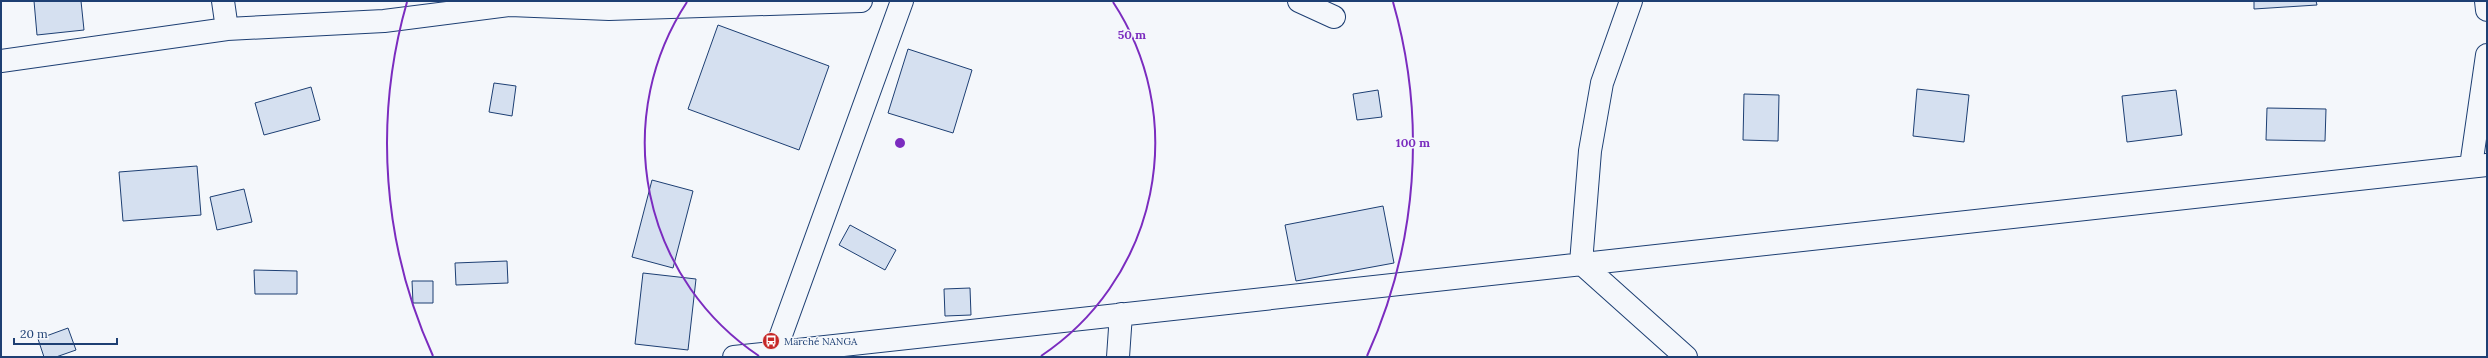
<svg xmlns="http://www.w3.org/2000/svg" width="2488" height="358" font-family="Lora,serif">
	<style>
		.building { fill: #d5e0f0; stroke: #1d3f73 }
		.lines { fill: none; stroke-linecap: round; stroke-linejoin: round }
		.minor-casing { stroke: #1d3f73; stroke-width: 24 }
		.minor { stroke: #f4f7fb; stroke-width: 22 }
		.ring { fill: none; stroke: #7b2cbf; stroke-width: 2 }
		.labels { text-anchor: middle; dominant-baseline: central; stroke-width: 3; stroke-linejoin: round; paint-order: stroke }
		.poi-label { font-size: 10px; fill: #1d3f73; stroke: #f4f7fb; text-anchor: start }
		.centre { fill: #7b2cbf; stroke: #f4f7fb; stroke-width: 2 }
		.ring-label { font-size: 12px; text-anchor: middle; font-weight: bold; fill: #7b2cbf; stroke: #f4f7fb; stroke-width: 3; stroke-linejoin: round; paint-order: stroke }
	</style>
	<rect width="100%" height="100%" fill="#f4f7fb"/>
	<!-- building -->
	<path class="building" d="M 34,1 L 81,1 L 84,30 L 37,35 Z
		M 2254,1 L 2316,1 L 2317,5 L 2254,9 Z
		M 718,25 L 829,66 L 799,150 L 688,109 Z
		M 908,49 L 972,70 L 953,133 L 888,113 Z
		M 494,83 L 516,86 L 512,116 L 489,112 Z
		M 311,87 L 320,120 L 264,135 L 255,103 Z
		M 1917,89 L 1969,95 L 1964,142 L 1913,136 Z
		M 1378,90 L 1382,117 L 1357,120 L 1353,94 Z
		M 2176,90 L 2182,135 L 2127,142 L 2122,96 Z
		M 1744,94 L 1779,95 L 1778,141 L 1743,140 Z
		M 2267,108 L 2326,109 L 2325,141 L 2266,140 Z
		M 197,166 L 201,215 L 123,221 L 119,172 Z
		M 652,180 L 693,191 L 673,268 L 632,257 Z
		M 244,189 L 252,222 L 217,230 L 210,197 Z
		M 1383,206 L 1394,263 L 1296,281 L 1285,225 Z
		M 850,225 L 896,250 L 885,270 L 839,245 Z
		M 507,261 L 508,283 L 456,285 L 455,263 Z
		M 254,270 L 297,271 L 297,294 L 255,294 Z
		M 643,273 L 696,279 L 688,350 L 635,344 Z
		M 412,281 L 433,281 L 433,303 L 413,303 Z
		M 970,288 L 971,315 L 945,316 L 944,289 Z
		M 68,328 L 76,350 L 56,357 L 44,357 L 38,339 Z"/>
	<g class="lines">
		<!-- minor casing -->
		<g class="minor-casing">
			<path id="minor" d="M 223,1 L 227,29
				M 1299,1 L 1334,17
				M 1631,1 L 1602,83 L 1590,151 L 1581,263 L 1686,357
				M 2486,1 L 2487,10
				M 1,61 L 227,29 L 384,21 L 510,5 L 609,9 L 861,1
				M 2471,166 L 2487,55
				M 734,357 L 2487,165
				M 773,357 L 902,1
				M 1118,357 L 1121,314"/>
		</g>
		<!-- minor -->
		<use href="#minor" class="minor"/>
	</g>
	<!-- distance rings -->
	<g class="ring">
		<path d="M759 356A256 256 0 0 1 687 2M1113 2A256 256 0 0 1 1041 356"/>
		<path d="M433 356A513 513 0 0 1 407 2M1393 2A513 513 0 0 1 1367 356"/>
	</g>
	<!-- icons -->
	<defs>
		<g id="bus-disc" transform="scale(0.9)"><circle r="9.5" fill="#c62828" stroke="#f4f7fb"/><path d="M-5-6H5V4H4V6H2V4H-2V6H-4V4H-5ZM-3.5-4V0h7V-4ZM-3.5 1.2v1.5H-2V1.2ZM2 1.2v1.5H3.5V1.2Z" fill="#fff"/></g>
	</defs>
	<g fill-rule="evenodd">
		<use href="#bus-disc" x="771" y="341"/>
	</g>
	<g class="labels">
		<!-- poi labels -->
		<g class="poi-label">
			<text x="784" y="341">Marché NANGA</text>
		</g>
	</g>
	<circle cx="900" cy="143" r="6" class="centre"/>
	<g class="ring-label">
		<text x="1132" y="39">50 m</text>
		<text x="1413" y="147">100 m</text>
	</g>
	<!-- border -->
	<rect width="2488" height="358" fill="none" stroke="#1d3f73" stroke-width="4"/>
	<!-- scale -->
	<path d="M14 338v6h103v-6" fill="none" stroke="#1d3f73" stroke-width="2"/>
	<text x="20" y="338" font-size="12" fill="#1d3f73" stroke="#f4f7fb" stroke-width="3" paint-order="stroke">20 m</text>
</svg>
